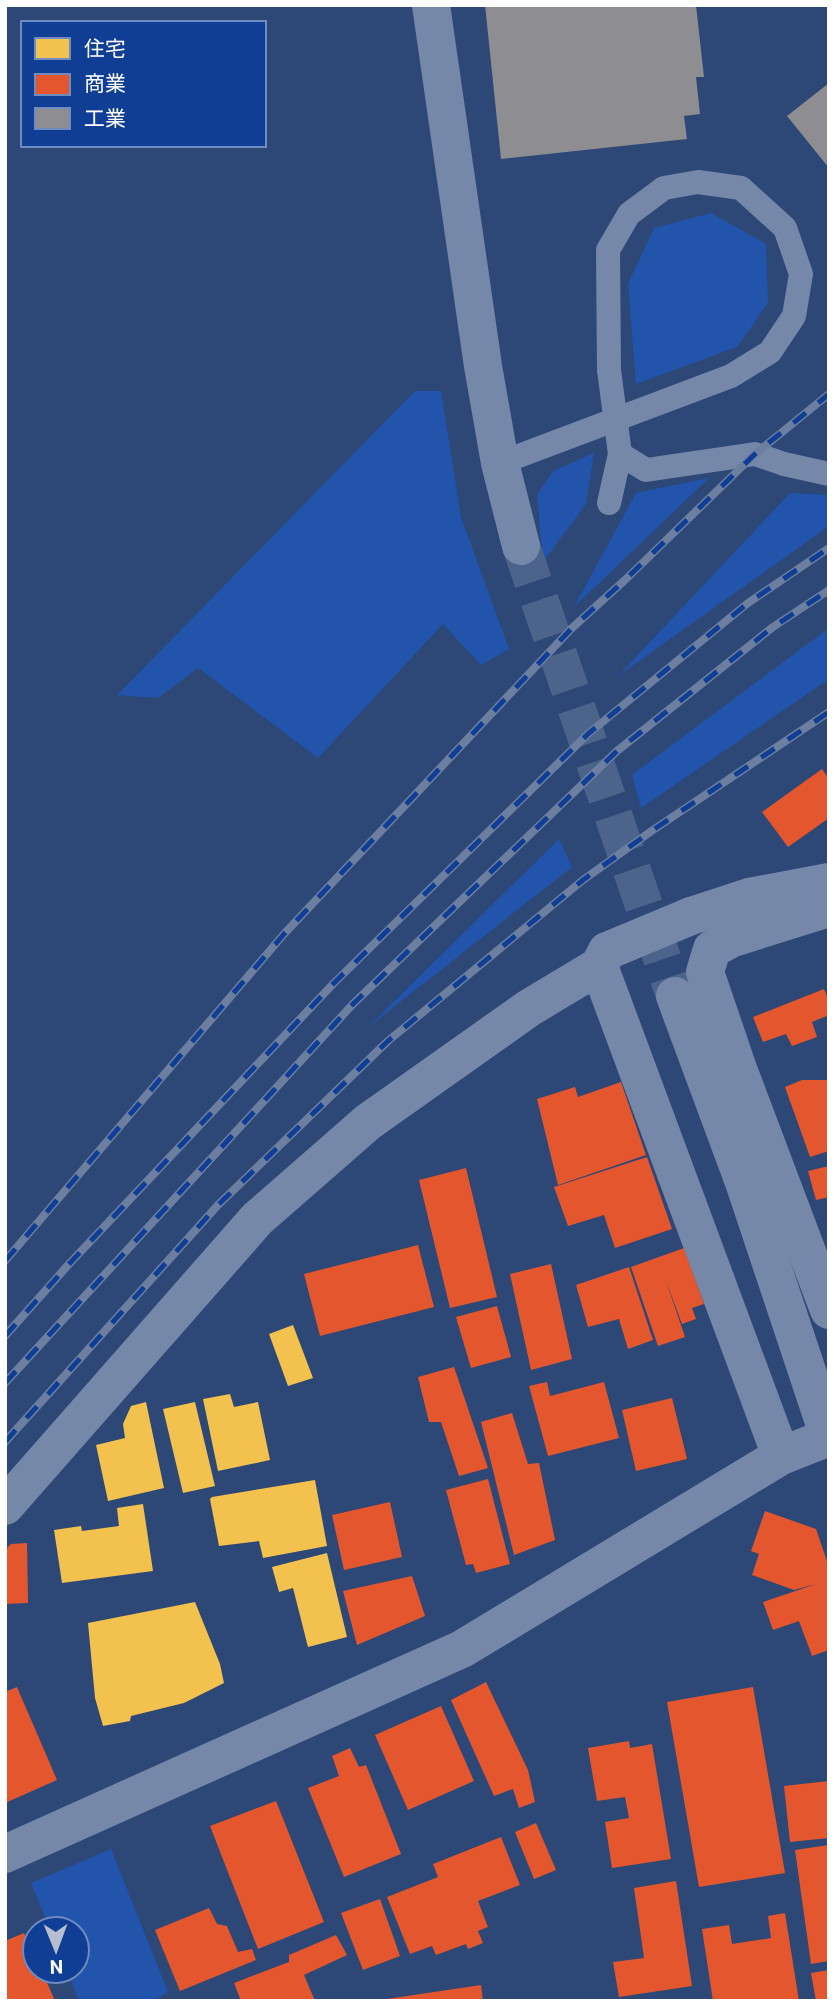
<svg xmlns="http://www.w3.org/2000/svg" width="834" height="2006" font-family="Roboto,'Noto Sans JP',sans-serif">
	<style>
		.green { fill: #2254ab }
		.homes { fill: #f2c14e }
		.shops { fill: #e4572e }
		.industry { fill: #8d8d92 }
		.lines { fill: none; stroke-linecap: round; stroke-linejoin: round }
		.tertiary-tunnel { stroke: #4c638b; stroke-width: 38; stroke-dasharray: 38 19; stroke-linecap: butt }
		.service { stroke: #7688a9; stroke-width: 24 }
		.minor { stroke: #7688a9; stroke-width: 38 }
		.tertiary { stroke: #7688a9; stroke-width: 38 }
		.rail-casing { stroke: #6d7fa1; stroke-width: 8 }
		.rail { stroke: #0f3e94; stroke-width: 5; stroke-dasharray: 16; stroke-linecap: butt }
		.service-bridge { stroke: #7688a9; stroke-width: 24 }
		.minor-bridge { stroke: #7688a9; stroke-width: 38 }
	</style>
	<rect width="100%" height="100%" fill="#2d4776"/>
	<!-- green -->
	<path class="green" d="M 711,213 L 766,244 L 768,303 L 737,347 L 636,384 L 628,284 L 654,228 Z
		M 415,391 L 441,391 L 461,517 L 509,649 L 481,665 L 443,624 L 318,758 L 198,668 L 158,698 L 117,695 Z
		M 594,453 L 586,504 L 543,562 L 537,495 L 553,471 Z
		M 709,478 L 574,607 L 636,493 Z
		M 790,493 L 829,495 L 829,526 L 618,676 Z
		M 829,628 L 829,679 L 641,808 L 632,775 Z
		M 559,839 L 572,867 L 367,1028 Z
		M 111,1849 L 168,1992 L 152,2001 L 79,2001 L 67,1971 L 77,1971 L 77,1929 L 50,1929 L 31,1883 Z"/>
	<!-- homes -->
	<path class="homes" d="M 293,1325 L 313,1378 L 288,1386 L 269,1334 Z
		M 230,1394 L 234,1407 L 258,1402 L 270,1460 L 218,1471 L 203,1399 Z
		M 146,1402 L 164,1488 L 108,1501 L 96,1445 L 125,1438 L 123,1424 L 131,1406 Z
		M 195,1402 L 215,1486 L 183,1493 L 163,1409 Z
		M 315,1480 L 327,1546 L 263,1558 L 259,1541 L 219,1546 L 210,1499 L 212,1497 Z
		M 143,1504 L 153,1571 L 62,1583 L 54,1530 L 81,1526 L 82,1531 L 119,1526 L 117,1508 Z
		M 327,1553 L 347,1637 L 308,1647 L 293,1588 L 279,1592 L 272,1567 Z
		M 195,1602 L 220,1664 L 224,1683 L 184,1703 L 131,1716 L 130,1721 L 103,1726 L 95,1698 L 88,1623 Z"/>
	<!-- shops -->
	<path class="shops" d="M 822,769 L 829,779 L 829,818 L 788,847 L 762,812 Z
		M 824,989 L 829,1001 L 829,1015 L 812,1022 L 817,1037 L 792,1046 L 786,1034 L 763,1042 L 753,1017 Z
		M 802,1080 L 829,1080 L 829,1151 L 810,1157 L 785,1087 Z
		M 621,1082 L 646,1155 L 558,1185 L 537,1099 L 575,1087 L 578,1097 Z
		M 647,1157 L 672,1229 L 615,1248 L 604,1215 L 568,1226 L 554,1187 Z
		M 829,1166 L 829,1197 L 816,1200 L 808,1171 Z
		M 466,1168 L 497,1297 L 450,1308 L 419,1180 Z
		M 418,1245 L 434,1307 L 320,1336 L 304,1274 Z
		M 684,1248 L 704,1304 L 692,1308 L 696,1319 L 682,1324 L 665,1278 L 685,1337 L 658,1346 L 631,1267 Z
		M 551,1264 L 572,1359 L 531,1370 L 510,1274 Z
		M 629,1267 L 653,1340 L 628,1349 L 619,1319 L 588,1327 L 576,1285 Z
		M 497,1306 L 511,1357 L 471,1368 L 456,1317 Z
		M 454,1367 L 488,1468 L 459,1476 L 441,1422 L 429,1422 L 418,1377 Z
		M 547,1382 L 550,1396 L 604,1382 L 619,1438 L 548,1456 L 529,1386 Z
		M 672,1398 L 687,1459 L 636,1471 L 622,1410 Z
		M 512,1413 L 528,1464 L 539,1463 L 555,1540 L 514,1555 L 481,1422 Z
		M 488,1479 L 510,1564 L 476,1573 L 473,1564 L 466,1565 L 446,1490 Z
		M 390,1502 L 402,1557 L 344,1570 L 332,1515 Z
		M 765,1511 L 816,1529 L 829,1567 L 829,1650 L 812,1656 L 799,1621 L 773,1630 L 763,1602 L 816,1584 L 794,1590 L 752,1575 L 759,1554 L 751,1551 Z
		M 27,1543 L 28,1603 L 5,1604 L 5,1550 L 11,1544 Z
		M 412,1576 L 425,1616 L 357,1645 L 343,1591 Z
		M 486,1682 L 528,1770 L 535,1802 L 519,1808 L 513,1789 L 494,1796 L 451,1700 Z
		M 17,1687 L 57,1780 L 5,1803 L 5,1692 Z
		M 753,1687 L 785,1873 L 699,1887 L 667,1702 Z
		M 441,1706 L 474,1781 L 408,1810 L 375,1735 Z
		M 629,1741 L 630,1748 L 652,1744 L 671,1859 L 612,1868 L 605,1822 L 629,1818 L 625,1797 L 597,1801 L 588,1748 Z
		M 350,1748 L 359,1767 L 366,1765 L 401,1854 L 344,1877 L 308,1788 L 339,1776 L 332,1756 Z
		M 829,1781 L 829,1838 L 790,1842 L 784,1786 Z
		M 276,1801 L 324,1922 L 258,1949 L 210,1826 Z
		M 536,1823 L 556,1870 L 534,1879 L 515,1832 Z
		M 501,1837 L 520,1885 L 478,1901 L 488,1927 L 478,1931 L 483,1943 L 468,1949 L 466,1944 L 436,1955 L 432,1946 L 410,1954 L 387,1897 L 438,1877 L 433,1864 Z
		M 829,1845 L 829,1907 L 827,1908 L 829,1961 L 811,1964 L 795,1850 Z
		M 676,1881 L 692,1986 L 619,1997 L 613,1962 L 644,1958 L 634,1888 Z
		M 380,1899 L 400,1956 L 363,1970 L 341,1913 Z
		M 209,1908 L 217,1924 L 227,1926 L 238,1952 L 252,1949 L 256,1960 L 180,1991 L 155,1930 Z
		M 785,1913 L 799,2001 L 713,2001 L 702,1929 L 729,1925 L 732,1944 L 771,1938 L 768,1916 Z
		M 24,1933 L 35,1956 L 35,1971 L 42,1971 L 55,2001 L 5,2001 L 5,1941 Z
		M 336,1935 L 347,1955 L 304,1975 L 315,2001 L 241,2001 L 234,1983 L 289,1962 L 289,1955 Z
		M 829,1970 L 829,2001 L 816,2001 L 811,1973 Z
		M 481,1985 L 483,2001 L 388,2001 L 387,1999 Z"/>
	<!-- industry -->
	<path class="industry" d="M 485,5 L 696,5 L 704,77 L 696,77 L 700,114 L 684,116 L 687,139 L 501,159 Z
		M 829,83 L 829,168 L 787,116 Z"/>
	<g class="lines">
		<!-- tertiary-tunnel -->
		<path class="tertiary-tunnel" d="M 521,546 L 675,996"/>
		<!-- service -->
		<path class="service" d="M 500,463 L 731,376 L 770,352 L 794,316 L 801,274 L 785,228 L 741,188 L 698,182 L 664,188 L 629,214 L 608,250 L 609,370
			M 609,503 L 620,454 L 646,470 L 755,454 L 784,464 L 829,474"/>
		<!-- minor -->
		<path class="minor" d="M 829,908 L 733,938 L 712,949 L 705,972 L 738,1069 L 829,1310
			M 599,966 L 781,1456
			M 5,1506 L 257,1219 L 368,1122 L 529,1008 L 599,966 L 607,951
			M 5,1854 L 462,1649 L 781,1456 L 829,1437"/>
		<!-- tertiary -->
		<path class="tertiary" d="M 431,5 L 483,366 L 500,463 L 521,546
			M 691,916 L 749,897 L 829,882
			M 675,996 L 745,1185 L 829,1437"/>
		<!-- rail casing -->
		<g class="rail-casing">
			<path id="rail" d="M 5,1261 L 284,934 L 572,628 L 625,580 L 755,454 L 829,394
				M 5,1336 L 69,1264 L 333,984 L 589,733 L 748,603 L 829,548
				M 5,1383 L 353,1004 L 617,751 L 773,627 L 829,590
				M 5,1442 L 218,1205 L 388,1041 L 583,880 L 653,830 L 829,712"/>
		</g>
		<!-- rail -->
		<use href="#rail" class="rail"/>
		<!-- service-bridge -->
		<path class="service-bridge" d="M 609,370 L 620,454"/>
		<!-- minor-bridge -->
		<path class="minor-bridge" d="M 607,951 L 691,916"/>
	</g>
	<!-- border -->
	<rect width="834" height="2006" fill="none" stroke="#ffffff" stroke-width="14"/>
	<!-- legend -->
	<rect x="21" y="21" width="245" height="126" fill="#0f3e94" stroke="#6f8bbf" stroke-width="2"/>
	<rect x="35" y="38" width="35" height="21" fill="#f2c14e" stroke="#6f8bbf" stroke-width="2"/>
	<text x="84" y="56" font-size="21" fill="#ffffff">住宅</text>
	<rect x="35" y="74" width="35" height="21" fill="#e4572e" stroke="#6f8bbf" stroke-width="2"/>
	<text x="84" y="91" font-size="21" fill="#ffffff">商業</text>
	<rect x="35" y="108" width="35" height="21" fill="#8d8d92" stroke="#6f8bbf" stroke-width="2"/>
	<text x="84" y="126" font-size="21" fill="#ffffff">工業</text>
	<!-- north arrow -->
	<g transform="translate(56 1950) rotate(179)"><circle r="33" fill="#0f3e94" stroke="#6f8bbf" stroke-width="2"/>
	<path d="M0-5L12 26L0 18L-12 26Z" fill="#b6bfcf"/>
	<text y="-10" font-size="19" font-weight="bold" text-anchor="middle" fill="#ffffff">N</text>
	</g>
</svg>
